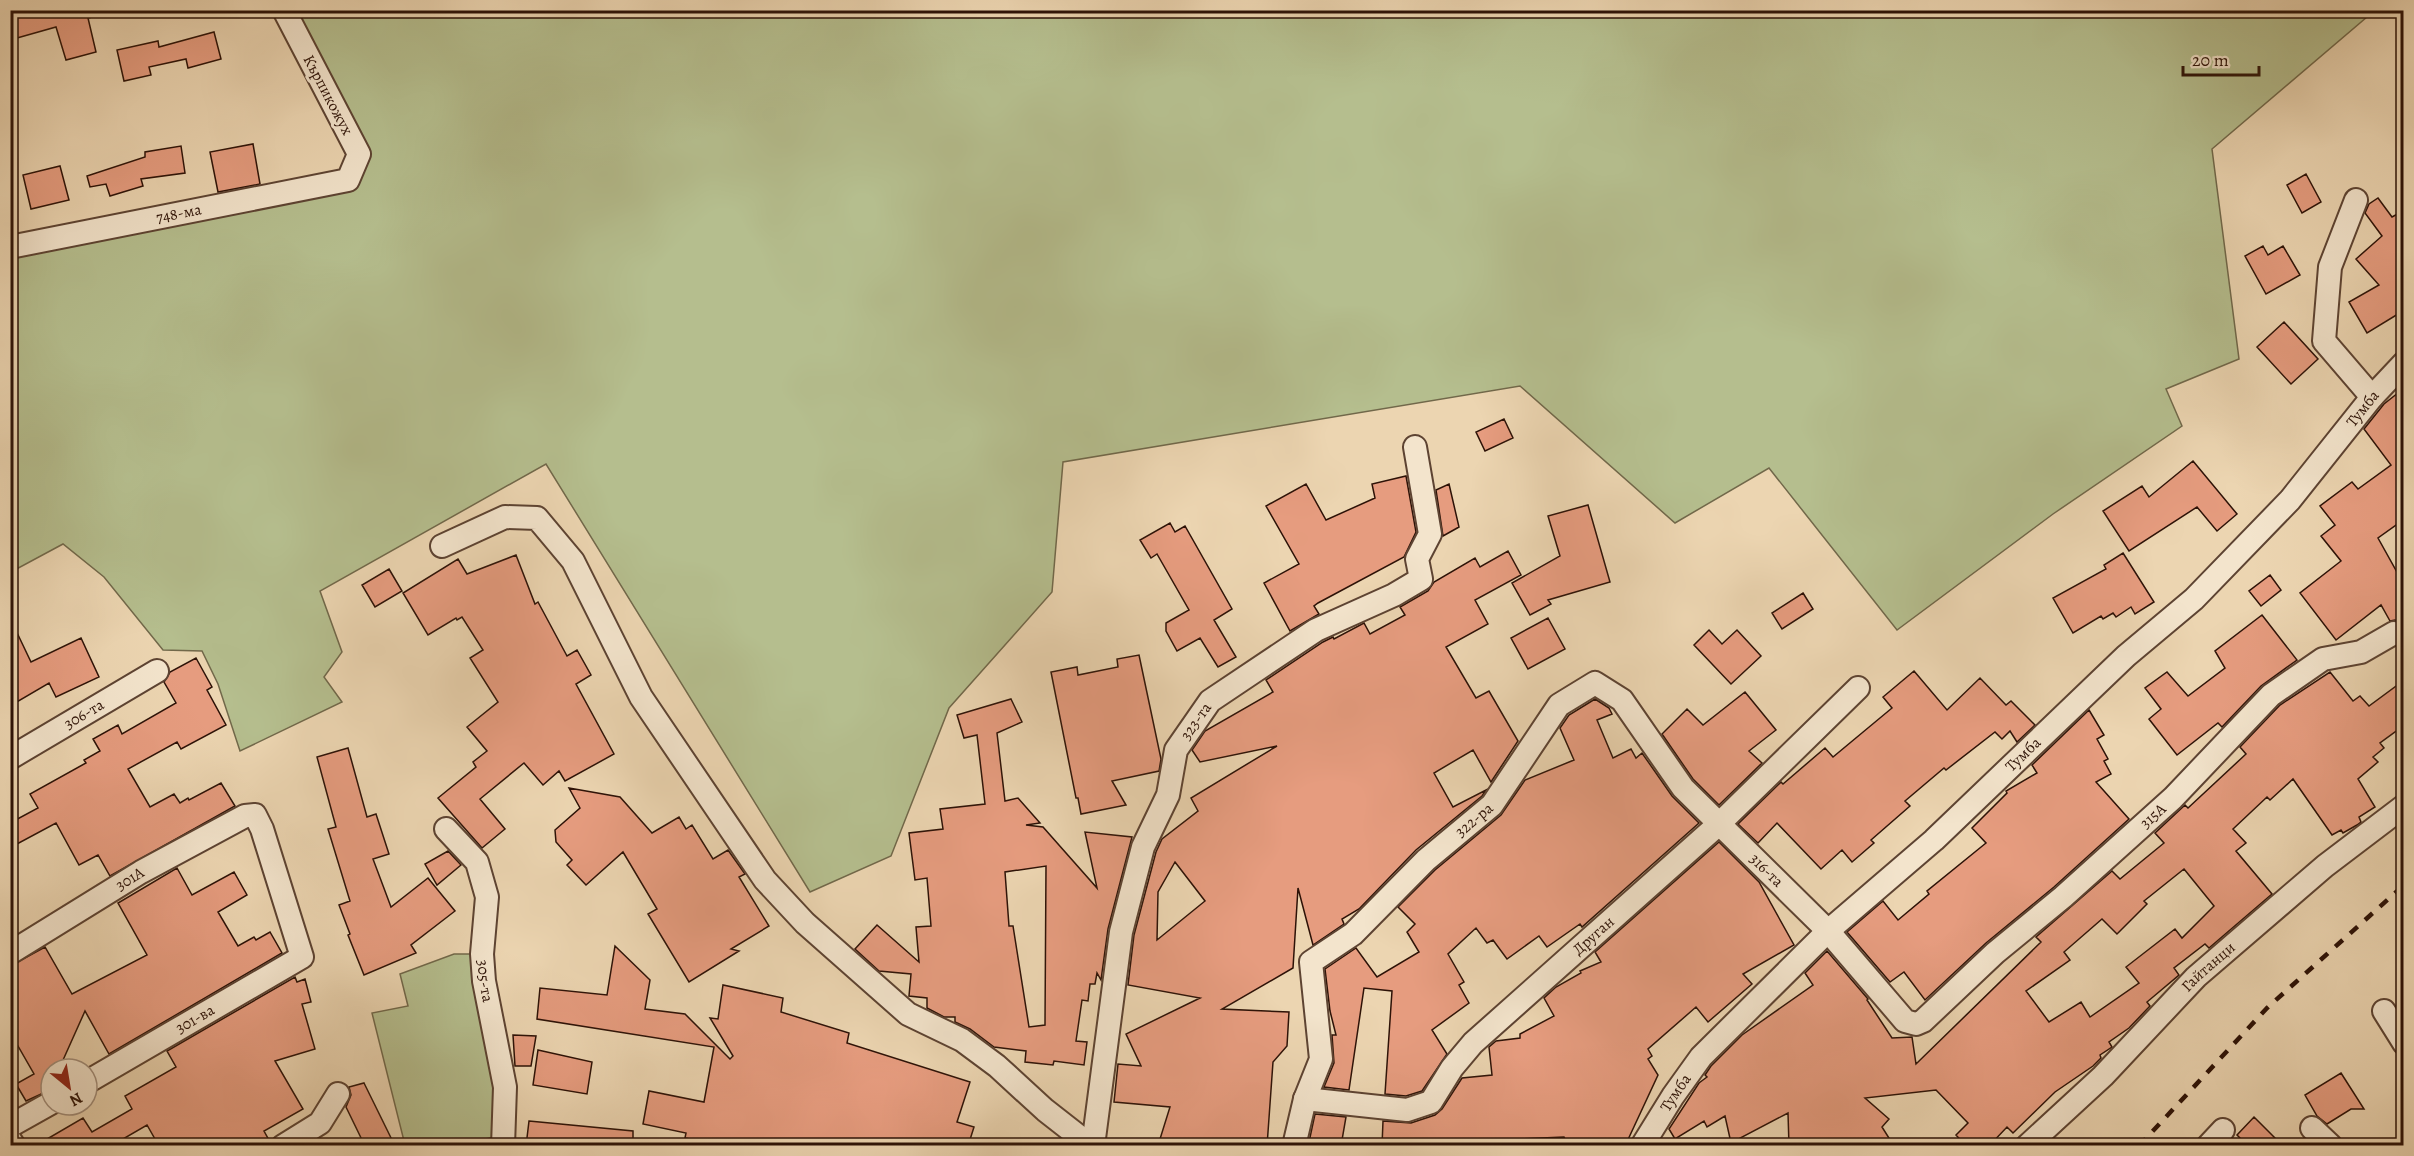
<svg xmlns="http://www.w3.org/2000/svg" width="2414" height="1156" font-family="Alegreya,serif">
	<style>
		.green { fill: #b5be8e; stroke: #71684a; stroke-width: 1.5 }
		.building { fill: #e69c7f; stroke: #2d1207; stroke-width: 1.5; fill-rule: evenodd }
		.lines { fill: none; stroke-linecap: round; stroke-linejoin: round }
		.street-casing { stroke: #5d4332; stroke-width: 26 }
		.street { stroke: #f3e4cc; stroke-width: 22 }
		.rail { stroke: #2d1207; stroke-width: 4.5; stroke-dasharray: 10 10; stroke-linecap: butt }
		.labels { text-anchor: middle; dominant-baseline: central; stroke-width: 6; stroke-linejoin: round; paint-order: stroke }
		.street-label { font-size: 16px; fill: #2d1207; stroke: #f3e4cc }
	</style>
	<rect width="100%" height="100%" fill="#ecd5b1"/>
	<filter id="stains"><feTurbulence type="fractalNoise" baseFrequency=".00333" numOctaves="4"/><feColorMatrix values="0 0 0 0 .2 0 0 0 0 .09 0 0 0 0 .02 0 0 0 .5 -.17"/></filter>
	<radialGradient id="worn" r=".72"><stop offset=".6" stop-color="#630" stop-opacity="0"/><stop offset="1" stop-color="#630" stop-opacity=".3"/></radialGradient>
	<!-- green -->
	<path class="green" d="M 1898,10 L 1898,15 L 2026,10 L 2374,11 L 2212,149 L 2239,359 L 2166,389 L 2182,426 L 2053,514 L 1897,630 L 1769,468 L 1675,523 L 1520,386 L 1063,462 L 1052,592 L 949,708 L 891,856 L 810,892 L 546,464 L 320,591 L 342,652 L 324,677 L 342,702 L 240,751 L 218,684 L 202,651 L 163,650 L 104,577 L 63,544 L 11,572 L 11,247 L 348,180 L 359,154 L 284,11 Z
		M 454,954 L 482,954 L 503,1135 L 459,1145 L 405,1145 L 372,1013 L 408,1006 L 400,974 Z"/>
	<!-- building -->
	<path class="building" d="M 10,10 L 92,10 L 93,17 L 88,18 L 96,52 L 66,60 L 56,27 L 10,40 Z
		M 214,32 L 221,59 L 188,68 L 186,59 L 149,67 L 151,75 L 124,81 L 117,50 L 158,41 L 159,47 Z
		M 253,144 L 260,184 L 218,192 L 210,152 Z
		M 181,146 L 185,173 L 141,179 L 143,186 L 110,196 L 106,184 L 90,187 L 87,176 L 145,157 L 145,152 Z
		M 60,166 L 69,200 L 31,209 L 23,175 Z
		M 2306,174 L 2321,202 L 2302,213 L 2287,185 Z
		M 2378,198 L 2392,217 L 2403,211 L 2403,311 L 2367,333 L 2349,302 L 2379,285 L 2356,259 L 2382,236 L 2365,213 L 2369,204 Z
		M 2263,246 L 2268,255 L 2283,246 L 2300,275 L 2266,294 L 2245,256 Z
		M 2284,322 L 2318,359 L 2291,384 L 2257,347 Z
		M 2403,389 L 2403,520 L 2378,538 L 2403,583 L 2403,624 L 2395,620 L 2390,621 L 2381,605 L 2336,640 L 2300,593 L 2341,561 L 2321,536 L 2335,525 L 2320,506 L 2352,482 L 2358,489 L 2391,465 L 2364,429 L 2384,404 Z
		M 1504,419 L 1513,438 L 1485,451 L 1476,432 Z
		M 2193,461 L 2237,514 L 2217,531 L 2197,507 L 2129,551 L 2103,511 L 2142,486 L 2149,497 Z
		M 1406,476 L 1416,532 L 1404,557 L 1318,603 L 1314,606 L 1319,614 L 1290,631 L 1264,583 L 1299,564 L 1266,506 L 1306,484 L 1326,520 L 1375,498 L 1372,484 Z
		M 1449,484 L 1459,527 L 1443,536 L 1436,490 Z
		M 1588,505 L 1610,582 L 1548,600 L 1551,604 L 1530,615 L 1512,583 L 1560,556 L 1548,516 Z
		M 1170,523 L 1175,532 L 1185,526 L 1232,609 L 1214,620 L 1236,657 L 1218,667 L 1200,638 L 1177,651 L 1166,631 L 1166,623 L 1189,610 L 1157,554 L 1151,558 L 1140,540 Z
		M 1508,551 L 1521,575 L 1475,600 L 1488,624 L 1446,647 L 1476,698 L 1489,691 L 1518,741 L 1491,782 L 1473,750 L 1434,773 L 1453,807 L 1486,790 L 1482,796 L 1416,850 L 1359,909 L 1342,919 L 1344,924 L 1313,945 L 1298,888 L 1293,968 L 1222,1009 L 1289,1012 L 1287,1046 L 1273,1062 L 1267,1146 L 1179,1146 L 1160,1139 L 1170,1107 L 1114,1102 L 1118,1064 L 1141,1066 L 1126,1034 L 1200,998 L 1128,985 L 1134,935 L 1156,852 L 1162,839 L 1198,811 L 1191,798 L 1277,746 L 1200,762 L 1192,750 L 1205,731 L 1273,692 L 1266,680 L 1323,642 L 1333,637 L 1334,639 L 1364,623 L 1370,634 L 1405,615 L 1400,607 L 1428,591 L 1434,582 L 1475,558 L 1480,567 ZM 1175,862 L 1205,901 L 1157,940 L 1158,892 Z
		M 2123,553 L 2154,602 L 2135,614 L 2131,607 L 2116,617 L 2113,613 L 2103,619 L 2101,616 L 2073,633 L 2053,598 L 2106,569 L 2104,565 Z
		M 516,555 L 535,604 L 538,602 L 567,656 L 577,650 L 591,675 L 576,684 L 614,754 L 565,781 L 559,771 L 543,785 L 524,763 L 480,799 L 505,829 L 482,848 L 438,798 L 476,767 L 473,762 L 487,751 L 467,727 L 498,702 L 470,658 L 483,650 L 462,617 L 457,620 L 456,618 L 428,635 L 403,593 L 458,559 L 467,574 Z
		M 389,569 L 402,591 L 375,607 L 362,585 Z
		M 2270,575 L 2281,590 L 2261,606 L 2249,591 Z
		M 1803,593 L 1813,609 L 1782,629 L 1772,613 Z
		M 2262,615 L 2297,660 L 2261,686 L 2222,727 L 2218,723 L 2177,755 L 2149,719 L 2161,709 L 2145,688 L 2167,672 L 2188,696 L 2225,668 L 2215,651 Z
		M 10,618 L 31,662 L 81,638 L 99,677 L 56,697 L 49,683 L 10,706 Z
		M 1548,618 L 1565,649 L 1528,669 L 1511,638 Z
		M 1709,630 L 1722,644 L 1737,630 L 1761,656 L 1731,684 L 1694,645 Z
		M 1139,655 L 1161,759 L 1159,771 L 1112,781 L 1126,805 L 1081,814 L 1078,798 L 1076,798 L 1051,672 L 1077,667 L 1078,675 L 1118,667 L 1117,659 Z
		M 196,658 L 212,687 L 207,690 L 226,725 L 181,749 L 177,742 L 128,769 L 150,807 L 174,794 L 180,803 L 188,798 L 189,800 L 221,783 L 235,806 L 110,876 L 98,855 L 79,865 L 56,823 L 17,844 L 10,833 L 10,823 L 38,808 L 30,794 L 86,763 L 84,760 L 100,751 L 93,739 L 118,725 L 122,734 L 176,703 L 164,682 L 170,672 Z
		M 1914,671 L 1947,710 L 1980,678 L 2006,705 L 2011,701 L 2035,725 L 2017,742 L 2010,731 L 2002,739 L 1995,732 L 1946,770 L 1944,768 L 1905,801 L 1910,806 L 1871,840 L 1874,843 L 1852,862 L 1842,850 L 1821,869 L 1777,823 L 1758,843 L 1738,824 L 1781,782 L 1783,784 L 1825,748 L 1833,757 L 1892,708 L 1883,697 Z
		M 2330,672 L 2353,701 L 2360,696 L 2369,706 L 2403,681 L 2403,726 L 2380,743 L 2384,748 L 2373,757 L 2378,762 L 2358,779 L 2375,807 L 2359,817 L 2361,822 L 2357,825 L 2343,833 L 2341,830 L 2332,835 L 2293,779 L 2270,800 L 2267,797 L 2233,829 L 2246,843 L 2236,851 L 2272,894 L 2209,948 L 2205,944 L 2174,968 L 2179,975 L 2147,1002 L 2150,1006 L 2129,1028 L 2109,1042 L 2112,1047 L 2100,1055 L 2101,1058 L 2093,1066 L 2055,1092 L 2013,1133 L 2007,1127 L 1989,1146 L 1966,1146 L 1956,1135 L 1968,1123 L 1936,1090 L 1865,1098 L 1889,1119 L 1882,1127 L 1894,1146 L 1789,1146 L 1788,1113 L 1731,1143 L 1725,1116 L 1707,1127 L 1704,1121 L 1675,1139 L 1669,1129 L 1699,1083 L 1707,1077 L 1705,1075 L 1711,1066 L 1742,1035 L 1813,985 L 1805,973 L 1827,951 L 1868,999 L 1867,1000 L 1892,1038 L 1912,1037 L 1916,1064 L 2041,942 L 2036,937 L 2112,871 L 2120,879 L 2164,843 L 2155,833 L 2185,805 L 2188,808 L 2246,754 L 2240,747 L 2280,705 ZM 2184,869 L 2214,906 L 2182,938 L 2175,929 L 2126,967 L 2139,983 L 2090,1017 L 2081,1002 L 2049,1022 L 2026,991 L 2070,960 L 2064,952 L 2102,919 L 2117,934 L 2147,904 L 2144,901 Z
		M 1745,692 L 1776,730 L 1749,751 L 1762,763 L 1719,805 L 1693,779 L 1662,734 L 1687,709 L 1703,725 Z
		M 1011,699 L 1022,722 L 997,733 L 1005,801 L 1018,798 L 1040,823 L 1026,825 L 1043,827 L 1097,888 L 1085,832 L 1132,837 L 1108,929 L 1101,980 L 1097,973 L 1095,984 L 1090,984 L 1088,1001 L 1082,1000 L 1076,1041 L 1087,1042 L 1084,1065 L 1054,1061 L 1053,1065 L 1025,1062 L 1026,1051 L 994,1047 L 970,1029 L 955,1022 L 955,1017 L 944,1017 L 927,1008 L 927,998 L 909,996 L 911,974 L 879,971 L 855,949 L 877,925 L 919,962 L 916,927 L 931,926 L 927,878 L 915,880 L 909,833 L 943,829 L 940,809 L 985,804 L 977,735 L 964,738 L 957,715 ZM 1046,866 L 1045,1025 L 1029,1027 L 1013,926 L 1009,926 L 1005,872 Z
		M 1595,699 L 1609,708 L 1612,714 L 1597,720 L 1613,758 L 1631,749 L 1636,758 L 1642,753 L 1672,796 L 1699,823 L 1582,927 L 1580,924 L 1547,947 L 1539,936 L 1507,959 L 1493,940 L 1487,943 L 1476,928 L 1448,954 L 1464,982 L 1459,985 L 1469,1003 L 1432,1030 L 1447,1054 L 1422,1091 L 1406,1096 L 1385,1094 L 1392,991 L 1364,988 L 1349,1090 L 1324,1087 L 1334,1063 L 1332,1035 L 1336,1035 L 1330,1011 L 1325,969 L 1356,948 L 1377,977 L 1419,952 L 1407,932 L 1415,924 L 1398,907 L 1435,870 L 1501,815 L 1525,780 L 1574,760 L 1560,728 L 1569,715 Z
		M 2089,710 L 2104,735 L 2097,739 L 2108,759 L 2104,761 L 2111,774 L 2096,782 L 2129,819 L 2054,887 L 1986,943 L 1925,1000 L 1904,972 L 1890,982 L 1847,932 L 1883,901 L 1898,920 L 1929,894 L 1927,891 L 1986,843 L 1972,828 L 2007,793 L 2006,791 L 2037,773 L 2032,765 Z
		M 348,748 L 367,817 L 376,814 L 389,854 L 373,859 L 391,907 L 428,878 L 455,911 L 411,945 L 416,953 L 364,975 L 348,935 L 350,934 L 339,905 L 350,901 L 328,829 L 336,827 L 317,757 Z
		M 569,788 L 620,797 L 652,833 L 679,817 L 686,829 L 692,825 L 713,859 L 728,850 L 745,874 L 739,877 L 769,926 L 731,949 L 739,951 L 689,982 L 648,914 L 657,909 L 623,852 L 586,885 L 567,865 L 572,860 L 556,842 L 555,830 L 580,808 Z
		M 1719,842 L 1759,882 L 1794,945 L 1743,974 L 1752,984 L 1708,1022 L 1696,1007 L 1648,1049 L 1652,1056 L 1648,1059 L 1658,1075 L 1625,1146 L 1569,1146 L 1564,1137 L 1518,1139 L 1516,1146 L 1382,1146 L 1383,1121 L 1411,1123 L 1435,1115 L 1442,1109 L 1462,1078 L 1492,1075 L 1489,1047 L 1496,1041 L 1520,1038 L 1520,1034 L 1554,1016 L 1544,998 L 1556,987 L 1581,973 L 1580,971 L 1601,962 L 1595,952 Z
		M 448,851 L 461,865 L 437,885 L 425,864 Z
		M 177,868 L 192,895 L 234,872 L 247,895 L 218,912 L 238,946 L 254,937 L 256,940 L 270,932 L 282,953 L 109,1054 L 85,1011 L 59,1069 L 51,1069 L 50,1090 L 26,1101 L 16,1084 L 34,1074 L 10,1032 L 10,966 L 45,947 L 72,994 L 147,955 L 118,903 Z
		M 615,946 L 650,980 L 645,1009 L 685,1014 L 730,1059 L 733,1056 L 710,1018 L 718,1019 L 723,985 L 783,998 L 781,1012 L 849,1033 L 847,1043 L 970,1082 L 957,1122 L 974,1127 L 968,1146 L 725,1146 L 685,1138 L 686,1133 L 643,1124 L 649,1091 L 704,1102 L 714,1047 L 537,1019 L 540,988 L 607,995 Z
		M 295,977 L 297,982 L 305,979 L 311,1002 L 302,1004 L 315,1049 L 275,1061 L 303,1109 L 264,1131 L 270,1142 L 270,1146 L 159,1146 L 147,1125 L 111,1146 L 35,1146 L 83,1118 L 92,1132 L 132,1109 L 125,1096 L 176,1067 L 167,1051 Z
		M 513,1035 L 536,1036 L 531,1066 L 515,1066 Z
		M 538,1050 L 592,1062 L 587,1094 L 533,1085 Z
		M 2341,1073 L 2364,1109 L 2351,1109 L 2327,1124 L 2317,1116 L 2305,1095 Z
		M 364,1083 L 395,1146 L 365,1146 L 346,1107 L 351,1095 L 349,1087 Z
		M 1315,1114 L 1346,1117 L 1341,1146 L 1309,1142 Z
		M 2254,1117 L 2283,1146 L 2248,1146 L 2237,1135 Z
		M 529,1121 L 633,1131 L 633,1146 L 526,1146 Z"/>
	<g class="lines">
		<!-- street casing -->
		<g class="street-casing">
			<g id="street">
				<path d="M 2356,200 L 2330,267 L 2324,341 L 2372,397"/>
				<path id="s1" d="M 10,247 L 348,180 L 359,154 L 284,10"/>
				<path d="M 442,546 L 505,517 L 537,518 L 573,561 L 641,697 L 765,880 L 805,923 L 908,1014 L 962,1040 L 997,1066 L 1045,1110 L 1091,1146"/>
				<path id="s2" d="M 10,758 L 157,671"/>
				<path id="s3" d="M 446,829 L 477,862 L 487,897 L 482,954 L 484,981 L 505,1087 L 503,1146"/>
				<path id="s4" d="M 10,953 L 141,872 L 245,816 L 255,815 L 262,829 L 302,957 L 87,1082"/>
				<path d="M 2384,1011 L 2404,1043"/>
				<path id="s5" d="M 1305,1099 L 1407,1110 L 1431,1102 L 1452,1068 L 1473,1043 L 1720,823 L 1858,688"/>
				<path d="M 10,1126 L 51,1103"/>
				<path d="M 2312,1128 L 2331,1146"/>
				<path d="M 10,1140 L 14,1146"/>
				<path d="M 283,1146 L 320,1123 L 338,1094"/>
				<path id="s6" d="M 1093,1146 L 1121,932 L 1143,847 L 1168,795 L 1176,750 L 1210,701 L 1316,630 L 1394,595 L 1421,579 L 1417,559 L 1430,534 L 1415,447"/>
				<path id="s7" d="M 1294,1146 L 1305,1099 L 1321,1059 L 1311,962 L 1353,934 L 1426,860 L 1492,805 L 1559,705 L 1595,683 L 1622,700 L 1683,788 L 1828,931 L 1905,1021 L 1916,1024 L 1923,1021 L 1995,953 L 2063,897 L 2173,798 L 2271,695 L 2323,659 L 2361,652 L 2394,633"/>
				<path id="s8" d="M 1642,1146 L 1673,1096 L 1701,1057 L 1828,931 L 1934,840 L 2126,656 L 2194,599 L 2290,500 L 2372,397 L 2404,363"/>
				<path id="s9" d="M 2027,1146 L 2103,1076 L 2196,977 L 2325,866 L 2404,806"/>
				<path d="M 2208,1146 L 2223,1130"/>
			</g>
		</g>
		<!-- street -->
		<use href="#street" class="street"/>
		<!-- rail -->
		<path class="rail" d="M 2139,1146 L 2267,1008 L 2404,885"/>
	</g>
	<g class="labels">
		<!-- street labels -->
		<g class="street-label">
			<text transform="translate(328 95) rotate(62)">Кърпикожух</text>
			<text stroke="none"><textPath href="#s1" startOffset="172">748-ма</textPath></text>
			<text stroke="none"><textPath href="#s8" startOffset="1035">Тумба</textPath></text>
			<text stroke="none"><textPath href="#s2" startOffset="86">306-та</textPath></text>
			<text stroke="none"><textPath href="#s6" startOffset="442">323-та</textPath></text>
			<text stroke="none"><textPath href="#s8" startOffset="549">Тумба</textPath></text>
			<text stroke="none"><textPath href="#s7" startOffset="1380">315А</textPath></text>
			<text stroke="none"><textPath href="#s7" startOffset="406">322-ра</textPath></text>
			<text stroke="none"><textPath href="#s7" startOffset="848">316-та</textPath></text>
			<text stroke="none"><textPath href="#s4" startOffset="141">301А</textPath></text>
			<text stroke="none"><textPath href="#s5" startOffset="362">Друган</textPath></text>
			<text stroke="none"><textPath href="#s9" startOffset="255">Гайтанци</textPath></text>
			<text stroke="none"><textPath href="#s3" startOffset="166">305-та</textPath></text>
			<text transform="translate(195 1019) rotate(-30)">301-ва</text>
			<text stroke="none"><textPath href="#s8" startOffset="63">Тумба</textPath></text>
		</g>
	</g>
	<!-- margin -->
	<rect width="2414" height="1156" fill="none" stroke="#ecd5b1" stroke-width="36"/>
	<rect x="12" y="12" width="2390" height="1132" fill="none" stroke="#2d1207" stroke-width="3"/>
	<rect x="18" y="18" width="2378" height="1120" fill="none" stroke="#2d1207" stroke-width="1.5"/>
	<!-- north arrow -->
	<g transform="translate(69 1087) rotate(150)"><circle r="28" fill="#f3e4cc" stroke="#a4907d" stroke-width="1.5"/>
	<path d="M0-4.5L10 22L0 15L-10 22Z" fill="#8f2418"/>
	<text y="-9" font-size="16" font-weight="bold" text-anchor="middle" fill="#2d1207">N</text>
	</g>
	<!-- scale -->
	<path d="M2183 66v9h76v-9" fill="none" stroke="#2d1207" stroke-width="3"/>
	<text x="2192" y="66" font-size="18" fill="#2d1207" stroke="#f3e4cc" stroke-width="4.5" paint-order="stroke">20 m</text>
	<rect width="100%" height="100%" filter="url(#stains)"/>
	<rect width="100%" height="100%" fill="url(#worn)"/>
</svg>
